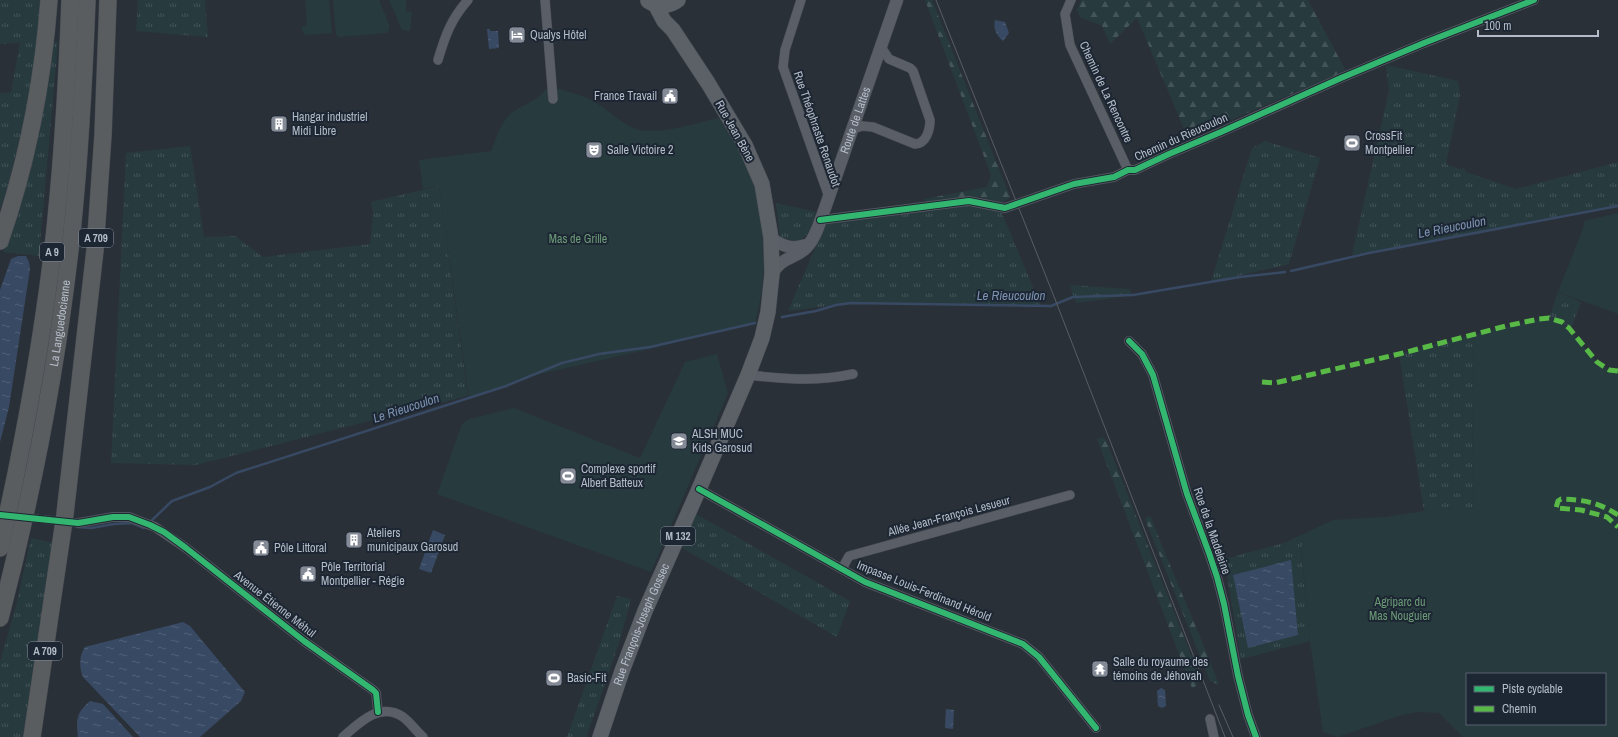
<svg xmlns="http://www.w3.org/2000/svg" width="1618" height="737" font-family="'Archivo Narrow',sans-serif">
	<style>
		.grass { fill: url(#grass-tufts) }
		.forest { fill: url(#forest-firs) }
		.green { fill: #273a3e; fill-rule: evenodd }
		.water { fill: url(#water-ripples) }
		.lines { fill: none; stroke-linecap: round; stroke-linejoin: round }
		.stream { stroke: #384963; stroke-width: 2.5 }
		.minor-tunnel { stroke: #3f454e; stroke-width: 9; stroke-dasharray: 9 4.5; stroke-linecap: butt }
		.minor-casing { stroke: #484c53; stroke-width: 10 }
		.tertiary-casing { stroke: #484c53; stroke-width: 13 }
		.primary-casing { stroke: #484c55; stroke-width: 16 }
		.motorway-casing { stroke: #474c53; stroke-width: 18 }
		.minor { stroke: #5a5e66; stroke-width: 9 }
		.tertiary { stroke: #5a5e66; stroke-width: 12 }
		.primary { stroke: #5c6168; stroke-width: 15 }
		.motorway { stroke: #5a5d60; stroke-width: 17 }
		.tram { stroke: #595d64; stroke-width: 1 }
		.quiet { stroke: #58b947; stroke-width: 5; stroke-dasharray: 10 5; stroke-linecap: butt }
		.cycleway-casing { stroke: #1d2633; stroke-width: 8 }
		.cycleway { stroke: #33b770; stroke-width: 6 }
		.labels { text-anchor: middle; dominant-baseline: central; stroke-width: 4; stroke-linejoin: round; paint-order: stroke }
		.shield { fill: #1d2633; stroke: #878f9c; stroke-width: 1 }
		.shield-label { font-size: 11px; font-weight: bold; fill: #b4bcc9 }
		.poi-label { font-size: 12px; fill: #b4bcc9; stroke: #1d2633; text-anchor: start }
		.street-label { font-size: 12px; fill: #b4bcc9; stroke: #1d2633 }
		.park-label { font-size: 12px; fill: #6b9a76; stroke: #1d2633 }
		.water-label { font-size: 13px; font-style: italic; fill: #7c92b1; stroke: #1d2633 }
	</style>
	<defs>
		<pattern id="grass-tufts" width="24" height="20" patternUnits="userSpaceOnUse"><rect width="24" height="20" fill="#273a3e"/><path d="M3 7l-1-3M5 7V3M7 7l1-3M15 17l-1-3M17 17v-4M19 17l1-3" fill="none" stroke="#445559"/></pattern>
		<pattern id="forest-firs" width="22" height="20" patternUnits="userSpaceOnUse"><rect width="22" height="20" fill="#273a3e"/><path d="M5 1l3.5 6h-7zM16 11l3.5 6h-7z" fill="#445559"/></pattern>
		<pattern id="water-ripples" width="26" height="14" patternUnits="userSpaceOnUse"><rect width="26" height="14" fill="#384963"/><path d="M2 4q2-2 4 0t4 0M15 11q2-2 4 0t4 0" fill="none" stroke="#526178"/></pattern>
	</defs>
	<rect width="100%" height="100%" fill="#2a3038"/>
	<!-- grass -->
	<path class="grass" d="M 0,0 L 42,0 L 32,93 L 6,192 L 0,209 L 0,93 L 11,92 L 20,43 L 0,44 Z
		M 138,0 L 205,0 L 208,37 L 136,31 Z
		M 51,41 L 58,42 L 39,256 L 3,252 L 30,173 Z
		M 1386,65 L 1458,81 L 1460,95 L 1446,164 L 1459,169 L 1464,168 L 1466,172 L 1516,189 L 1618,162 L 1618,205 L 1463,235 L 1352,255 L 1389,91 Z
		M 1265,141 L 1320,158 L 1289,264 L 1211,282 L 1252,148 Z
		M 190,146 L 204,237 L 235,236 L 263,257 L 370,244 L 373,214 L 371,202 L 439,186 L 468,396 L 196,465 L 111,463 L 126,153 Z
		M 776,203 L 817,212 L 808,233 L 799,242 L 780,237 Z
		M 969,205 L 1001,211 L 1041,306 L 899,303 L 851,303 L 788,311 L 826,223 Z
		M 1070,285 L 1129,289 L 1133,295 L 1077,303 L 1074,299 Z
		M 1558,292 L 1581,302 L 1572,326 L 1569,328 L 1562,322 L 1549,318 Z
		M 1474,334 L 1472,459 L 1474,508 L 1558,501 L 1301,548 L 1310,641 L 1241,659 L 1226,570 L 1221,560 L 1284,543 L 1334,520 L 1387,517 L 1424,511 L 1399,354 Z
		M 696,514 L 850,601 L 837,637 L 682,548 Z
		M 31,538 L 54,543 L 25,737 L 0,737 L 0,662 L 16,606 Z
		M 617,596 L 631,599 L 619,643 L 587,735 L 586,737 L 567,737 Z"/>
	<!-- forest -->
	<path class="forest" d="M 925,0 L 932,0 L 1010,197 C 1000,208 987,196 975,197 C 959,199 944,202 928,204 L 924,199 L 987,187 L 991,175 Z
		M 1081,0 L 1308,0 L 1346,71 L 1188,138 L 1137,18 L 1110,44 L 1102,26 L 1080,17 L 1077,10 Z
		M 1103,437 L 1106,440 L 1199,675 L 1196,686 L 1192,688 L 1097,439 Z
		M 1148,516 L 1151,517 C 1172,574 1198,628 1219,685 L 1210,681 L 1145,519 Z"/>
	<!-- green -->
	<path class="green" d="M 305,0 L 329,0 L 332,33 L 310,35 L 304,34 L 301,27 L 305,26 L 307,22 Z
		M 333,0 L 379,0 L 389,24 L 389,30 L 386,33 L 340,37 L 336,35 Z
		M 389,0 L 406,0 L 406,11 L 412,12 L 410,31 L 402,30 Z
		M 559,89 C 569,92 581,95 591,100 C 607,108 624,127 640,130 C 665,134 695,123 719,118 C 733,140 747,162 755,186 C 759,200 761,214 762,229 C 766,264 764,288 755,323 L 650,349 L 531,376 L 469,398 L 439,186 L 423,189 L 419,160 L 491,151 C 497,137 501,120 514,111 C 525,104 538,100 545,90 Z
		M 1618,213 L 1618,314 L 1558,292 L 1583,229 L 1584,221 Z
		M 1549,318 L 1562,322 L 1569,328 L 1597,362 L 1609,370 L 1618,369 L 1618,737 L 1463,737 L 1439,713 L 1417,712 L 1402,715 L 1338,737 L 1323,732 L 1310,641 L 1301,547 L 1309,531 L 1334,520 L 1387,517 L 1424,511 L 1474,508 L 1472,459 L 1474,334 L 1539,319 ZM 1467,674 L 1605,674 L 1605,724 L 1467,724 Z
		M 717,354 L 728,393 L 651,572 L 437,494 L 462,424 L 469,419 L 514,408 L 640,458 L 685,362 Z"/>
	<!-- water -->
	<path class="water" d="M 995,20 L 1005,22 L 1009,33 L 1003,41 C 996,35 993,28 995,20 Z
		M 487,29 L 490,29 L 490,31 L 498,31 L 499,48 L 489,49 Z
		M 18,256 L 26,256 L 29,262 L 30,269 L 9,407 L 0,442 L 0,290 L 11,259 Z
		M 433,530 L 445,535 L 431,573 L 419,569 Z
		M 1291,560 L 1298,635 L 1248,648 L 1233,575 Z
		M 183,622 L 190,626 L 245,692 L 241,701 L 200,737 L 140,737 L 83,677 C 79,668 79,655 85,647 Z
		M 1161,688 L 1165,690 L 1166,706 L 1162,708 L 1158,706 L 1157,691 Z
		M 90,701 L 103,704 L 133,737 L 78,737 C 76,720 76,713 90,701 Z
		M 946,709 L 954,710 L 953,729 L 945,728 Z"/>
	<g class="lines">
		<!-- stream -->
		<path class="stream" d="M 1291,271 L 1369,253 L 1618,206
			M 782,317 L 816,311 L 836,305 L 851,303 L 1051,306 L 1073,297 L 1133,295 L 1240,277 L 1285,272
			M 150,522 L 172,501 L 210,487 L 236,473 L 506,386 L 562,363 L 599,354 L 650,347 L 755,323
			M 77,527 L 91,528 L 114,524 L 132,523 L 144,528 L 147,526"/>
		<!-- minor-tunnel -->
		<path class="minor-tunnel" d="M 3,515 L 78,523"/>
		<!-- minor casing -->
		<g class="minor-casing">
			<path id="minor" d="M 545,0 L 553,99
				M 801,0 L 785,50 L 783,67 L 829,197
				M 1071,0 L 1065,14 L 1070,45 L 1128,170
				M 438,60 C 445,36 451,19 468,0
				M 853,129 L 862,126 L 873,127 L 915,144 C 926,144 930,130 930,120 L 913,71 L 910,68 L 889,59 L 881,47
				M 820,220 L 969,201 L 1005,208 L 1074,184 L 1114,177 L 1128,170 L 1135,170 L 1169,154 L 1221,132 L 1341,78 L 1424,43 L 1534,0
				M 1129,341 L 1142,354 L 1153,375 L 1187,494 L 1209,553 L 1217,577 L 1224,604 L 1238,676 L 1248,715 L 1256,737
				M 748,375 C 785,379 815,382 853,374
				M 699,489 L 865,582 L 1023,644 L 1039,657 L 1096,728
				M 78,523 L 113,517 L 129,517 L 155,527 L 186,548 L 304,641 L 373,690 L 376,693 L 378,712
				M 842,569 L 849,556 L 1070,495
				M 1210,719 L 1214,737
				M 343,737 C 359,723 380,701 403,717 C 410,722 416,731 423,737"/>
		</g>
		<!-- tertiary casing -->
		<g class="tertiary-casing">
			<g id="tertiary">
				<path d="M 771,238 C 782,246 792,250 806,245"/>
				<path id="s1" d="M 772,274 C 782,256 795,259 806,248 C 816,238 820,221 825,208 L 897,0"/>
			</g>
		</g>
		<!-- primary casing -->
		<g class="primary-casing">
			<g id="primary">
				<path d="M 648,1 C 657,7 669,7 678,0"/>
				<path id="s2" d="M 600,737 L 622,671 L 645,611 L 699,489 L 748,375 L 762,338 L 768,312 L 772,274 L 771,238 L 762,184 L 745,145 L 708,83 L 673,30 L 664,21 L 655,4"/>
			</g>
		</g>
		<!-- motorway casing -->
		<g class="motorway-casing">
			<g id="motorway">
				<path d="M 0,241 C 27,163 43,82 49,0"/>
				<path d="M 0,548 C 22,451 40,354 52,256 C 62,171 67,86 70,0"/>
				<path id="s3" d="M 0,618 C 33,492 58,362 72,232 C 80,155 84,78 87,0"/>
				<path d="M 32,737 L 65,514 L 95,250 L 103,135 L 108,0"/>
			</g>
		</g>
		<!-- minor -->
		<use href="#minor" class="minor"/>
		<!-- tertiary -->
		<use href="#tertiary" class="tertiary"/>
		<!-- primary -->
		<use href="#primary" class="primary"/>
		<!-- motorway -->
		<use href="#motorway" class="motorway"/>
		<!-- tram -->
		<path class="tram" d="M 936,0 L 1053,294 L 1225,737
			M 1219,705 L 1233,737"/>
		<!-- quiet -->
		<path class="quiet" d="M 1262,382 L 1275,383 L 1399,354 L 1506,326 L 1539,319 L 1549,318 L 1562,322 L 1569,328 L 1597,362 L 1609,370 L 1618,371
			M 1618,515 C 1598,502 1584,500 1561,499 L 1558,501 L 1556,508 L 1581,510 L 1607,517 L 1618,527"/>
		<!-- cycleway casing -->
		<g class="cycleway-casing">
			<path id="cycleway" d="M 820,220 L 969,201 L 1005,208 L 1074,184 L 1114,177 L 1128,170 L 1135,170 L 1169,154 L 1221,132 L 1341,78 L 1424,43 L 1534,0
				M 1129,341 L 1142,354 L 1153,375 L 1187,494 L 1209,553 L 1217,577 L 1224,604 L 1238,676 L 1248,715 L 1256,737
				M 699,489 L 865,582 L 1023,644 L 1039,657 L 1096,728
				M 0,515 L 78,523 L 113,517 L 129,517 L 150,525 L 164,532 L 186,548 L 304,641 L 373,690 L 376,693 L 378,712"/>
		</g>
		<!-- cycleway -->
		<use href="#cycleway" class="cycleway"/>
	</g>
	<!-- icons -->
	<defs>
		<g id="hotel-square" transform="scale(0.9)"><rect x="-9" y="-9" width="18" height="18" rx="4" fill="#848b96" stroke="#1d2633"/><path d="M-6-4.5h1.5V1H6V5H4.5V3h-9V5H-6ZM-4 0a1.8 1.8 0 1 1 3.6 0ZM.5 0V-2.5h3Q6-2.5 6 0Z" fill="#fff"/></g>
		<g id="civic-square" transform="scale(0.9)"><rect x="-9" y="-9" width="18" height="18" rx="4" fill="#848b96" stroke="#1d2633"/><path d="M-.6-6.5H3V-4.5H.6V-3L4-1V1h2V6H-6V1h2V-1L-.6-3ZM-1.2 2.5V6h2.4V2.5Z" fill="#fff"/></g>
		<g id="building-square" transform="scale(0.9)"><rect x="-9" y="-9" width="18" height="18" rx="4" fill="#848b96" stroke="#1d2633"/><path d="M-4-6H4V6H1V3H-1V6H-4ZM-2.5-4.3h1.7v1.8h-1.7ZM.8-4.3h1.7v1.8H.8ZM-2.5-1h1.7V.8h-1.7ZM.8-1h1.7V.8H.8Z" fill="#fff"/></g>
		<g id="stadium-square" transform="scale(0.9)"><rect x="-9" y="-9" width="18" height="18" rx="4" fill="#848b96" stroke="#1d2633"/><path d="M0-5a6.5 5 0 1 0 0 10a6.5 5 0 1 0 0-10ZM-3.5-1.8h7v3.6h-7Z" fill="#fff"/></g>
		<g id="theatre-square" transform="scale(0.9)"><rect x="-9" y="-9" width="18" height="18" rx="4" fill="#848b96" stroke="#1d2633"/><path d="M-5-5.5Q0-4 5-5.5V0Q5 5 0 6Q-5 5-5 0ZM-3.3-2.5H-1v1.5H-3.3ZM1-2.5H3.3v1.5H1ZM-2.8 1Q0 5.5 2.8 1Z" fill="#fff"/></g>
		<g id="school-square" transform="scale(0.9)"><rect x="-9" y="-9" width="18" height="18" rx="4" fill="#848b96" stroke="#1d2633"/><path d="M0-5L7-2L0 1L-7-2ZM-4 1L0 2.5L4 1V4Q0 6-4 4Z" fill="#fff"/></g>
		<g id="temple-square" transform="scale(0.9)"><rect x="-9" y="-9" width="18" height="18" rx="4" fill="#848b96" stroke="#1d2633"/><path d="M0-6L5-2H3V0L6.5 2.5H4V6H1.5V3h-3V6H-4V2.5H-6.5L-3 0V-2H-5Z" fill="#fff"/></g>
	</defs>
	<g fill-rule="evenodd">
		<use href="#hotel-square" x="517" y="35"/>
		<use href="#civic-square" x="670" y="96"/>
		<use href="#building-square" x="279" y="124"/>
		<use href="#stadium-square" x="1352" y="143"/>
		<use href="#theatre-square" x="594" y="150"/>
		<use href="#school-square" x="679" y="441"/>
		<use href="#stadium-square" x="568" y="476"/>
		<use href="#building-square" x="354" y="540"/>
		<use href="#civic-square" x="261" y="548"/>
		<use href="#civic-square" x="308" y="574"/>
		<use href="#temple-square" x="1100" y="669"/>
		<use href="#stadium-square" x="554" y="678"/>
	</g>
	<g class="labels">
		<!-- shield labels -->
		<g class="shield">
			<rect x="79" y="229" width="34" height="18" rx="3"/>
			<rect x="40" y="243" width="24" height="18" rx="3"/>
			<rect x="661" y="527" width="34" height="18" rx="3"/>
			<rect x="28" y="642" width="34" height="18" rx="3"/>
		</g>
		<g class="shield-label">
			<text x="96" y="238">A 709</text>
			<text x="52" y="252">A 9</text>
			<text x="678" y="536">M 132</text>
			<text x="45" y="651">A 709</text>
		</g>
		<!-- poi labels -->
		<g class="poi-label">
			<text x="530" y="35">Qualys Hôtel</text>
			<text x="657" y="96" text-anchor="end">France Travail</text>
			<text x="292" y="117">Hangar industriel<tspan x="292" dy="14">Midi Libre</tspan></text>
			<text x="1365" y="136">CrossFit<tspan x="1365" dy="14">Montpellier</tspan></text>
			<text x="607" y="150">Salle Victoire 2</text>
			<text x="692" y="434">ALSH MUC<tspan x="692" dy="14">Kids Garosud</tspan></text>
			<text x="581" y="469">Complexe sportif<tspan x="581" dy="14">Albert Batteux</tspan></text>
			<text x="367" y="533">Ateliers<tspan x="367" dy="14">municipaux Garosud</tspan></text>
			<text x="274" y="548">Pôle Littoral</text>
			<text x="321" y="567">Pôle Territorial<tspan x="321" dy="14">Montpellier - Régie</tspan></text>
			<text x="1113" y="662">Salle du royaume des<tspan x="1113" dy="14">témoins de Jéhovah</tspan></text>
			<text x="567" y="678">Basic-Fit</text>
		</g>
		<!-- street labels -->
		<g class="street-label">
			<text transform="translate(1106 92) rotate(65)">Chemin de La Rencontre</text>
			<text stroke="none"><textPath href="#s1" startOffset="181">Route de Lattes</textPath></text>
			<text transform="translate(817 129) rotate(71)">Rue Théophraste Renaudot</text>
			<text transform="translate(735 131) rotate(61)">Rue Jean Bène</text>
			<text transform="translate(1181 137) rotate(-24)">Chemin du Rieucoulon</text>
			<text stroke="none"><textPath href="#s3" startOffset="301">La Languedocienne</textPath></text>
			<text transform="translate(949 516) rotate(-15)">Allée Jean-François Lesueur</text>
			<text transform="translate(1212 531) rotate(71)">Rue de la Madeleine</text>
			<text transform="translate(924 591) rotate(22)">Impasse Louis-Ferdinand Hérold</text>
			<text transform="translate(275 604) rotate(38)">Avenue Étienne Méhul</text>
			<text stroke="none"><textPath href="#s2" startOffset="120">Rue François-Joseph Gossec</textPath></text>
		</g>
		<!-- park labels -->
		<g class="park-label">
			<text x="578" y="239">Mas de Grille</text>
			<text x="1400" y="602">Agriparc du<tspan x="1400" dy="14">Mas Nouguier</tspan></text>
		</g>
		<!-- water labels -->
		<g class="water-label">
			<text transform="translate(1452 227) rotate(-11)">Le Rieucoulon</text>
			<text x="1011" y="295">Le Rieucoulon</text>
			<text transform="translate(406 408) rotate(-18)">Le Rieucoulon</text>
		</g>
	</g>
	<!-- legend -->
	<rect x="1466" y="673" width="140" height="52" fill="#1d2633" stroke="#59626f"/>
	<rect x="1474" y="686" width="20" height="6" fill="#33b770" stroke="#59626f"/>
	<text x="1502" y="693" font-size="12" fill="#b4bcc9">Piste cyclable</text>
	<rect x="1474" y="706" width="20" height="6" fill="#58b947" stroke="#59626f"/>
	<text x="1502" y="713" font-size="12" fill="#b4bcc9">Chemin</text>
	<!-- scale -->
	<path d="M1478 30v6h120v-6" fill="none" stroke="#b4bcc9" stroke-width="2"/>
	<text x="1484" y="30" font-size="12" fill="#b4bcc9" stroke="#1d2633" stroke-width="3" paint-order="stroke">100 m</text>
</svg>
